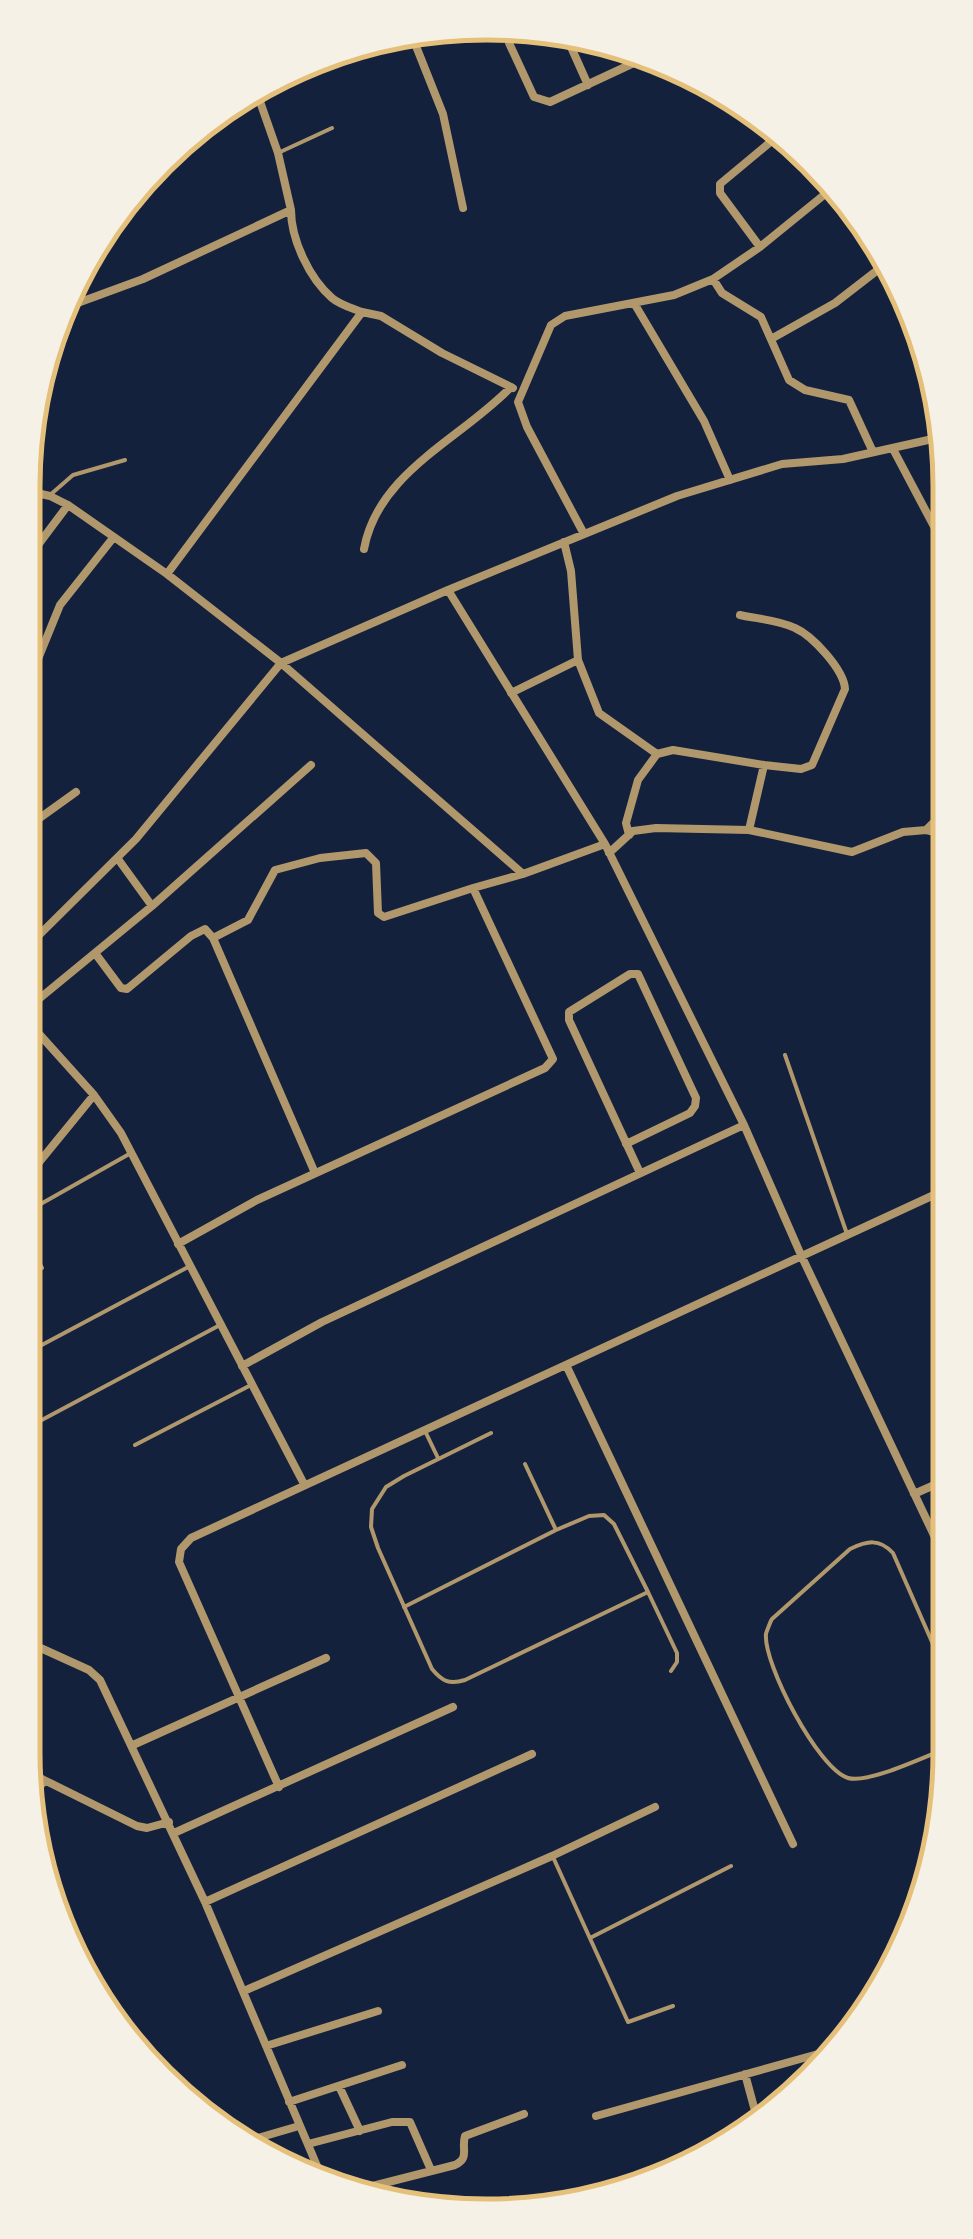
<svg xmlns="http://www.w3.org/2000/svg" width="973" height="2239" font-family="'Open Sans',sans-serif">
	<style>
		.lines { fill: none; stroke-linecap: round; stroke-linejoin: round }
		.service { stroke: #b1986c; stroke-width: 4 }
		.minor { stroke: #b1986c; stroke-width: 8 }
		.rim { fill: none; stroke: #e5c07b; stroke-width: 5 }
	</style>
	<rect width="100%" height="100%" fill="#14213d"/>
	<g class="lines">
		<!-- service -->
		<path class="service" d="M 278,153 L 332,128
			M 50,495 L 73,475 L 125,460
			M 785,1055 L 847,1234
			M 23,1214 L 131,1153
			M 23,1233 L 42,1268
			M 23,1355 L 190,1266
			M 23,1430 L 220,1325
			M 425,1431 L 438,1458
			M 491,1433 L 404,1476 L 386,1487 L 372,1509 L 371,1527 L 378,1548 L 432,1669 C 442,1681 449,1685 465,1680 L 648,1592 L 677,1653 L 677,1662 L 671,1671
			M 135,1445 L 251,1385
			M 525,1464 L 556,1530
			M 404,1607 L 556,1530 L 589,1516 L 604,1515 L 614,1524 L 648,1592
			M 950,1683 L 893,1553 C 879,1538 867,1541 850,1549 L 772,1619 C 771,1620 766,1633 766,1634 C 763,1663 818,1769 848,1778 C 869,1784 928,1755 950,1747
			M 553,1857 L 628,2022 L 673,2006
			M 590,1938 L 731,1866"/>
		<!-- minor -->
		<path class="minor" d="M 513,31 L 509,43 L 534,97 L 550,102 L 651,55
			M 412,36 L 443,114 L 463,208
			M 567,38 L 588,85
			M 780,134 L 720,184 L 720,193 L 760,247 L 835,186
			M 186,143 L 199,137
			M 713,279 L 722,293 L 761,317 L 789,380 L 805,390 L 849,400 L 873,452
			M 634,303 L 704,421 L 730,480
			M 64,308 L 143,279 L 291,210 L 278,153 L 256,90
			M 362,312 L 381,316 L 442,353 L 513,388
			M 771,339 L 835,303 L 888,262
			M 893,449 L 947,551
			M 23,490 L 50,496 L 68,505 L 167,574 L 281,663 L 523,874 L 605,844
			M 584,534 L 527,427 L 518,402 L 551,325 L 565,316 L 674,295 L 713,279 L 760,247
			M 364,549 C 378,472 461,439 511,387
			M 23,565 L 68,505
			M 167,574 L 362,312 C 352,308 340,305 332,298 C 309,278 291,239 291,210
			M 448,590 L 677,496 L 782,464 L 843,459 L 946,436
			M 740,615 C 758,619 779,620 795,628 C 813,636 844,670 845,689 L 812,765 L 801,769 L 764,765 L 749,830
			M 578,660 L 599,713 L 657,754
			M 23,686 L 38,659 L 60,605 L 113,538
			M 511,693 L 578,660 L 571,571 L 564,542
			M 23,830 L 76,792
			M 926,830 L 948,808
			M 629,835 L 626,823 L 638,780 L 657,754 L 673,750 L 764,765
			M 609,853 L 633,831 L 656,828 L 749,830 L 852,852 L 903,832 L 926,830 L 948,835
			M 118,859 L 152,906
			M 213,938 L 248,920 L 275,870 L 320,858 L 366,853 L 376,863 L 378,913 L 384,917 L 473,888
			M 23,951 L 136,839 L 281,663 L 448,590 L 605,844 L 744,1125 L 801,1255 L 950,1569
			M 95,953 L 121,988 L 127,989 L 191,936 L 205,929 L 213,938 L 315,1173
			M 23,1012 L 152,906 L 311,765
			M 23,1016 L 94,1095 L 121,1133 L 304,1484
			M 626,1144 L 690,1113 L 695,1106 L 696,1098 L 638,974 L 630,974 L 569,1012 L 569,1020 L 640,1173
			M 23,1182 L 94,1095
			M 178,1244 L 257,1200 L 545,1068 L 553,1059 L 473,888 L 523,874
			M 242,1366 L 322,1322 L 744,1125
			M 567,1367 L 793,1844
			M 914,1494 L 950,1478
			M 23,1640 L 89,1670 L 100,1680 L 205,1902 L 323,2180
			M 133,1745 L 326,1658
			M 25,1770 L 44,1780
			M 279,1787 L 179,1562 L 181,1549 L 191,1538 L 949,1188
			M 31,1802 L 44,1780 L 137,1826 L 147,1828 L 169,1822
			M 174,1833 L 453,1707
			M 44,1882 L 49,1881 L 53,1886 L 96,1986
			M 205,1902 L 532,1754
			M 244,1991 L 552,1856 L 655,1807
			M 266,2046 L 378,2011
			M 745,2074 L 758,2122
			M 339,2086 L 360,2131
			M 289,2102 L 402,2065
			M 596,2116 L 818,2054
			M 241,2143 L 299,2126
			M 308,2144 L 392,2122 L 410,2122 L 431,2170
			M 353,2191 L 455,2165 C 470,2158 461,2149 465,2136 L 524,2114"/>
	</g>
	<!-- crop -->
	<path d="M0 0H973V2239H0ZM486 40H487A446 446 0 0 1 933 486V1753A446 446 0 0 1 487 2199H486A446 446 0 0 1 40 1753V486A446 446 0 0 1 486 40Z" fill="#f6f1e7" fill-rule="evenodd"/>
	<path class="rim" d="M486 40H487A446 446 0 0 1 933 486V1753A446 446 0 0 1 487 2199H486A446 446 0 0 1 40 1753V486A446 446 0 0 1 486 40Z"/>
</svg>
